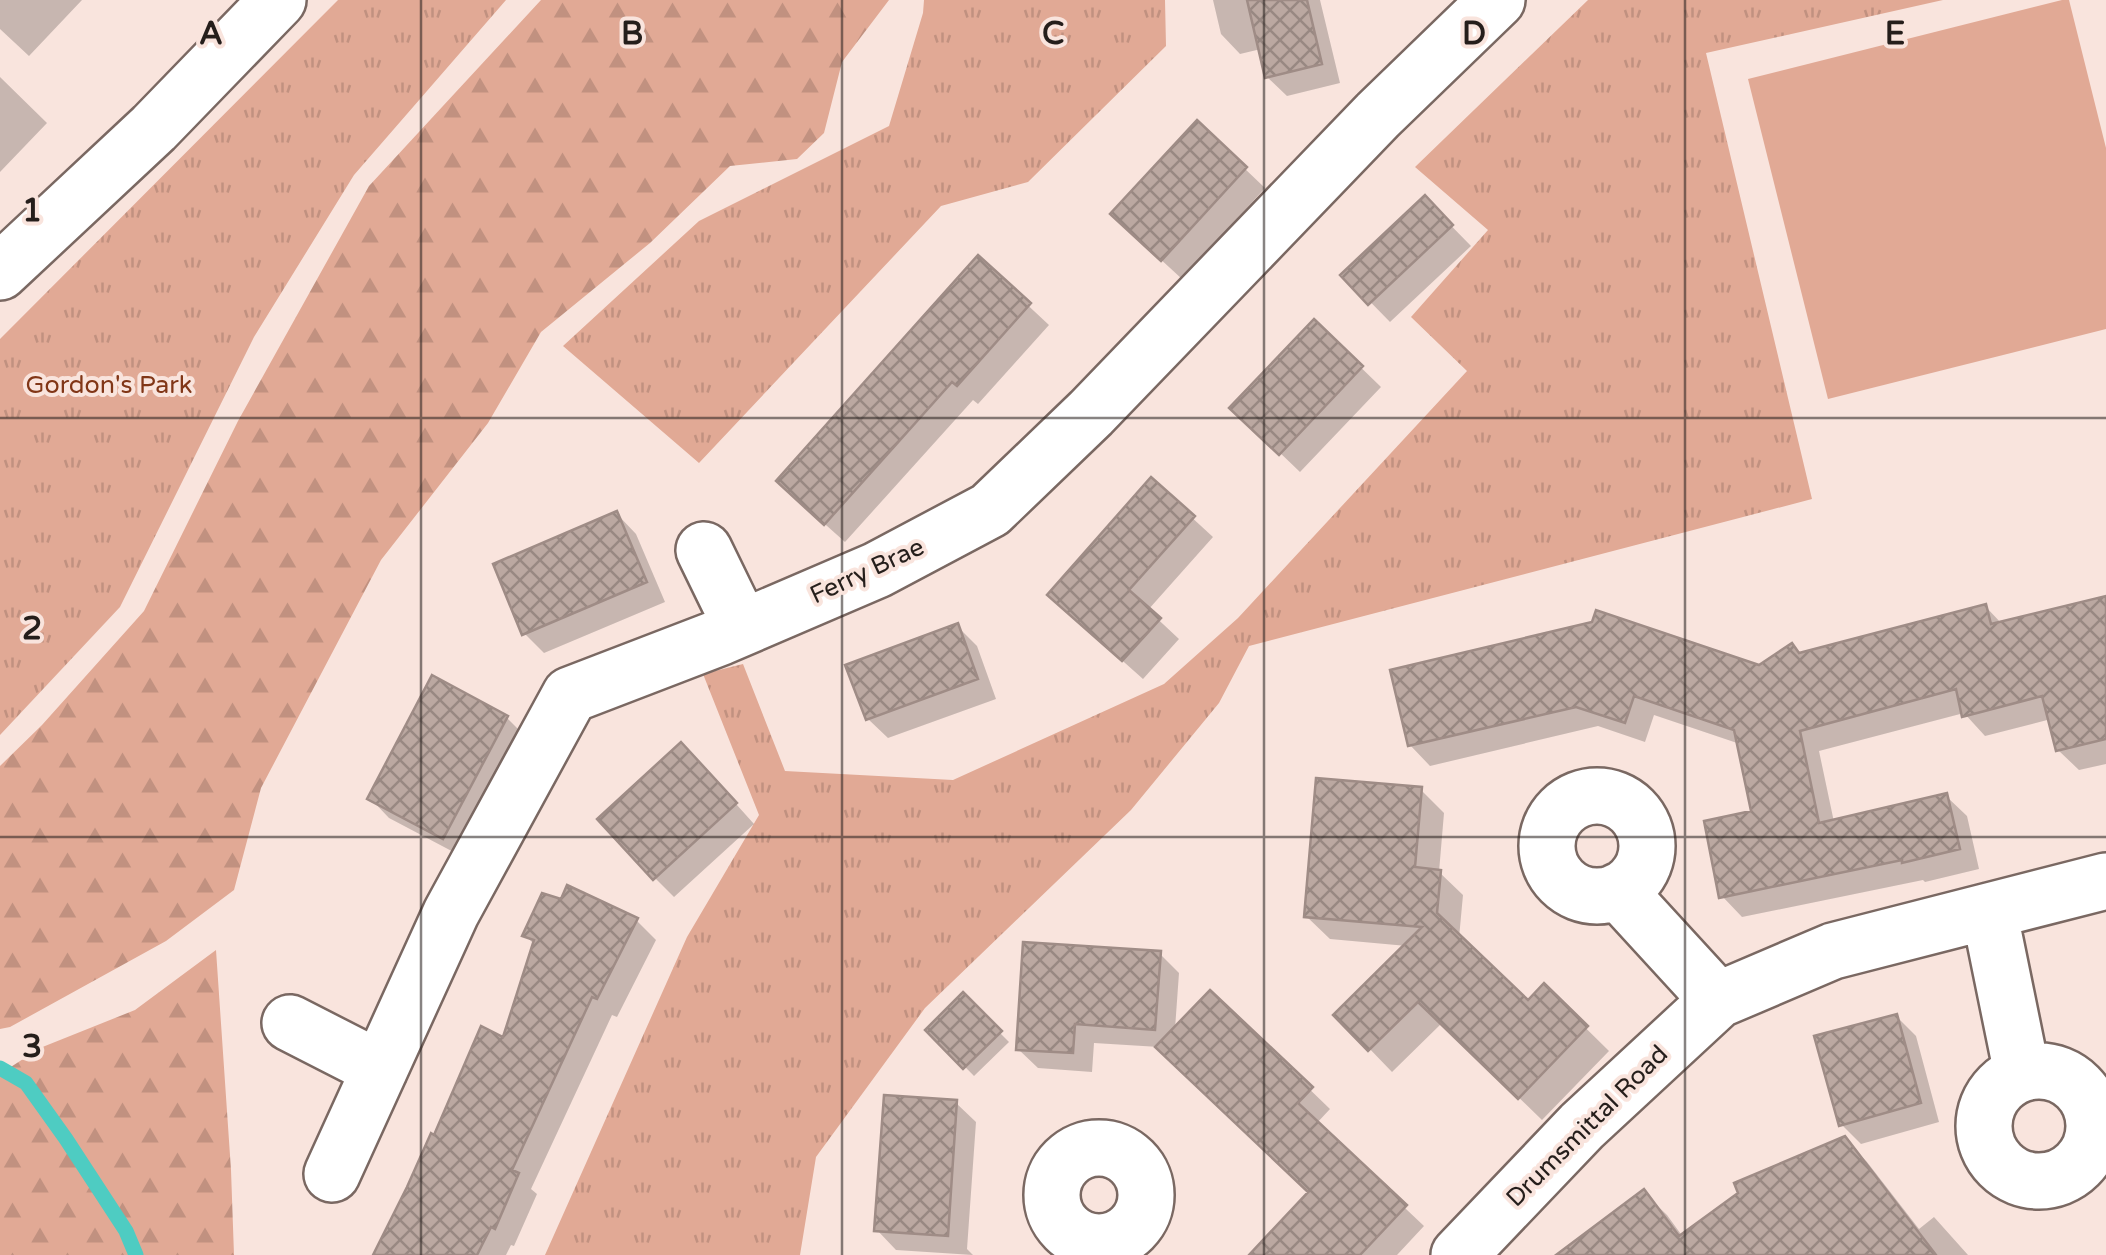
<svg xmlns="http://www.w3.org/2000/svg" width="2106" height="1255" font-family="'Varela Round',sans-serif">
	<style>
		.forest { fill: url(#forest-firs) }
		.park { fill: url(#park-tufts) }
		.garden { fill: #e1a995 }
		.shadow { fill: #0003 }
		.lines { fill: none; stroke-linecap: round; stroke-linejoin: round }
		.stream { stroke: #4eccc2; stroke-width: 15 }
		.building { fill: url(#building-cross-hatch); stroke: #9f8c86; stroke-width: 2.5 }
		.minor-casing { stroke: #7a6862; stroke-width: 60 }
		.minor { stroke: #fff; stroke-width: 55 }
		.grid { fill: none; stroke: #251e1b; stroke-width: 2.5; stroke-opacity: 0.55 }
		.labels { text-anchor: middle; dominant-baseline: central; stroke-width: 8; stroke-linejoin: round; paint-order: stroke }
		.park-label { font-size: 25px; fill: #813617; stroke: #f9e4dd }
		.street-label { font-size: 25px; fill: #251e1b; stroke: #f9e4dd }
		.grid-label { font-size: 32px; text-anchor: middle; font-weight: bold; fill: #251e1b; stroke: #f9e4dd; stroke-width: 8; stroke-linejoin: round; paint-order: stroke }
	</style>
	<defs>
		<pattern id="forest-firs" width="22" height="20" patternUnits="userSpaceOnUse" patternTransform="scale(2.5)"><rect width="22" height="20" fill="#e1a995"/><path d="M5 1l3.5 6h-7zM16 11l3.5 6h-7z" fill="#c19180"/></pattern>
		<pattern id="park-tufts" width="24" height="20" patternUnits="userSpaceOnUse" patternTransform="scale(2.5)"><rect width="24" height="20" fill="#e1a995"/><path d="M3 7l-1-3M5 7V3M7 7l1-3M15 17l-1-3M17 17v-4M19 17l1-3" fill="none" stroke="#c19180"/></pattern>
		<pattern id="building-cross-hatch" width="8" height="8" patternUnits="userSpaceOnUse" patternTransform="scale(2.5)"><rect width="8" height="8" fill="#bba8a1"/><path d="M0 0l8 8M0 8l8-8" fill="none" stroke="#988882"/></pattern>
	</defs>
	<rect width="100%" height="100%" fill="#f9e4dd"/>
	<!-- forest -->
	<path class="forest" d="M 541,0 L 889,0 L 842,62 L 824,133 L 797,159 L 730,166 L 650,243 L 541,332 L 488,423 L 381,560 L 261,788 L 234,890 L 166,941 L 10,1027 L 0,1029 L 0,766 L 42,725 L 144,611 L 238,421 L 369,186 Z
		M 216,950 L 231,1170 L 234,1255 L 0,1255 L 0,1074 L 40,1048 L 135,1010 Z"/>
	<!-- park -->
	<path class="park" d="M 338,0 L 506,0 L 354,175 L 254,337 L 120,607 L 0,735 L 0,339 Z
		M 924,0 L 1165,0 L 1166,46 L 1028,182 L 941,206 L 699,463 L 563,346 L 699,221 L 889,126 L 923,13 Z
		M 1588,0 L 1943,0 L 1706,53 L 1812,499 L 1249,646 L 1219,703 L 1131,810 L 925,1008 L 816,1157 L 800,1255 L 545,1255 L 687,937 L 759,815 L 703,674 L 743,664 L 785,771 L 953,780 L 1164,684 L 1238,618 L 1467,371 L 1411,317 L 1488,230 L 1415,167 Z"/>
	<!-- garden -->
	<path class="garden" d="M 2062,0 L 2069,0 L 2106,148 L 2106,329 L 1828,399 L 1748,79 Z"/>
	<!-- shadow -->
	<path class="shadow" d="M 0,0 L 82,0 L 29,56 L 0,29 Z
		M 1213,0 L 1320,0 L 1340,83 L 1287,96 L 1267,77 L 1261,49 L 1240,54 L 1221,34 Z
		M 0,77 L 47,123 L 0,172 Z
		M 1197,123 L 1265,188 L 1182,279 L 1132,233 Z
		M 1425,199 L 1471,246 L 1390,322 L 1344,275 Z
		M 978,259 L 1049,325 L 978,404 L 973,400 L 845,542 L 799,501 Z
		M 1314,322 L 1381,387 L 1300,472 L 1233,408 Z
		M 1151,480 L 1213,537 L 1148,610 L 1179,639 L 1143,679 L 1070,614 Z
		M 617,514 L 636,534 L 665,602 L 544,653 L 525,634 Z
		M 2106,606 L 2106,764 L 2079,770 L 2058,750 L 2051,719 L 1985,736 L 1964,713 L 1819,751 L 1834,822 L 1946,796 L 1967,816 L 1979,869 L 1925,882 L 1923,880 L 1742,917 L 1722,896 L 1754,813 L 1740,744 L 1654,715 L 1645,742 L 1598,726 L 1430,766 L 1410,745 L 1393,672 L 1759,667 L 1986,607 L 2002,624 Z
		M 957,626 L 977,646 L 996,699 L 888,738 L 868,719 Z
		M 507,718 L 526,737 L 463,857 L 389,818 L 370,798 Z
		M 701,765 L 754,824 L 674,897 L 655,878 Z
		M 1421,790 L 1444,813 L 1439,872 L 1463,895 L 1459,938 L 1528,1004 L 1544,987 L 1609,1051 L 1542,1120 L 1442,1023 L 1392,1072 L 1337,1015 L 1407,946 L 1330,939 L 1306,916 Z
		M 636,920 L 656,940 L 617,1017 L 612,1015 L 531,1189 L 537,1194 L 514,1246 L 511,1245 L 506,1255 L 375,1255 L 436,1138 L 505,1040 L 535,945 L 525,935 Z
		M 1160,954 L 1179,973 L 1175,1029 L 1210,993 L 1330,1109 L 1316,1124 L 1424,1226 L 1397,1255 L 1289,1255 L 1311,1192 L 1159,1047 L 1094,1043 L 1092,1072 L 1038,1068 L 1018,1049 Z
		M 963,996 L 1009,1042 L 974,1076 L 929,1030 Z
		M 1896,1016 L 1916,1036 L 1939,1122 L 1861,1144 L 1841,1124 Z
		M 956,1103 L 976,1122 L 967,1249 L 973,1255 L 896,1250 L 877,1230 Z
		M 1844,1139 L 1867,1162 L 1919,1229 L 1934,1217 L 1968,1255 L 1592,1255 L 1644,1193 L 1667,1215 L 1683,1237 Z"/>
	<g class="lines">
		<!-- stream -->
		<path class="stream" d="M 0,1068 L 26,1083 L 66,1139 L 126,1231 L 136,1255"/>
	</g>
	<!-- building -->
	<path class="building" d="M 1247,0 L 1307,0 L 1322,64 L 1265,78 Z
		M 1197,120 L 1247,167 L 1161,261 L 1110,214 Z
		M 1425,195 L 1453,225 L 1368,305 L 1340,275 Z
		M 978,255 L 1031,303 L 957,386 L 952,382 L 824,525 L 776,481 Z
		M 1314,319 L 1363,366 L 1279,455 L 1229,408 Z
		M 1151,477 L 1195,516 L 1129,590 L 1161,618 L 1122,661 L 1047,595 Z
		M 617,511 L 647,582 L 522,635 L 493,564 Z
		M 2106,596 L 2106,739 L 2056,751 L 2042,696 L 1962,717 L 1956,689 L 1800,731 L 1819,823 L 1947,793 L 1960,849 L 1902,863 L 1902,860 L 1719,898 L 1704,821 L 1751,811 L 1734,730 L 1634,696 L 1625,723 L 1576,707 L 1408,746 L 1390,670 L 1592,622 L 1596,610 L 1759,665 L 1792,643 L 1799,653 L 1986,604 L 1991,624 Z
		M 958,623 L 978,679 L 866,720 L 845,665 Z
		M 432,675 L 508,716 L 443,839 L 367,799 Z
		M 681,742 L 737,803 L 653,880 L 597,819 Z
		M 1316,778 L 1422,787 L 1415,867 L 1441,870 L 1437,913 L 1528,1000 L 1544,983 L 1588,1026 L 1518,1099 L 1418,1002 L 1368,1051 L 1333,1015 L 1422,927 L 1304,917 Z
		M 567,885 L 638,918 L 597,999 L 592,997 L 512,1170 L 519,1173 L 495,1229 L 491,1227 L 477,1255 L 373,1255 L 407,1187 L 431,1133 L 434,1135 L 481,1026 L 503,1037 L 534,940 L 522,936 L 542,893 L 561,899 Z
		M 1023,942 L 1161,951 L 1155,1030 L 1075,1024 L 1073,1053 L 1016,1050 Z
		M 1210,990 L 1313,1087 L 1298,1103 L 1407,1205 L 1360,1255 L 1249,1255 L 1308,1192 L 1155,1047 Z
		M 963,992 L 1002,1031 L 963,1069 L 925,1030 Z
		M 1897,1014 L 1921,1103 L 1839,1126 L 1814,1036 Z
		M 884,1095 L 957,1100 L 948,1236 L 874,1231 Z
		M 1845,1136 L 1936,1255 L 1556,1255 L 1644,1189 L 1679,1236 L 1738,1193 L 1734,1183 Z"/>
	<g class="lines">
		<!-- minor casing -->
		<g class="minor-casing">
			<path id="minor" d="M 0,272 L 154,128 L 278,0
				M 704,550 L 742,628
				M1547 846a50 50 0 1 1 100 0a50 50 0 1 1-100 0Z
				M 1618,891 L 1718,1000
				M 1989,911 L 2022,1073
				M 290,1023 L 380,1069
				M1984 1126a55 55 0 1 1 110 0a55 55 0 1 1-110 0Z
				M1052 1195a47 47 0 1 1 94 0a47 47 0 1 1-94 0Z
				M 332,1174 L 451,913 L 570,695 L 721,637 L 877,570 L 990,510 L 1091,413 L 1378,115 L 1497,0
				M 1459,1255 L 1582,1126 L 1718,1000 L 1833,951 L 2106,881"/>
		</g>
		<!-- minor -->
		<use href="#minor" class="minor"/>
	</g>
	<!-- grid -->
	<path class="grid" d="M 421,0 L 421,1255M 842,0 L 842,1255M 1264,0 L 1264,1255M 1685,0 L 1685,1255M 0,418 L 2106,418M 0,837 L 2106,837"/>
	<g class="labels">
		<!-- park labels -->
		<g class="park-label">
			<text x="109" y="385">Gordon's Park</text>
		</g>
		<!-- street labels -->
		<g class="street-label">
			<text transform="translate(867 571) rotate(-25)">Ferry Brae</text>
			<text transform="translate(1587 1126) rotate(-45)">Drumsmittal Road</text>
		</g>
	</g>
	<g class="grid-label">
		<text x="211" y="44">A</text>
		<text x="632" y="44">B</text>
		<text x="1053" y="44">C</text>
		<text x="1474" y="44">D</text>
		<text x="1895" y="44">E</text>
		<text x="32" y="221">1</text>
		<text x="32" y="639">2</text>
		<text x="32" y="1057">3</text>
	</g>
</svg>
